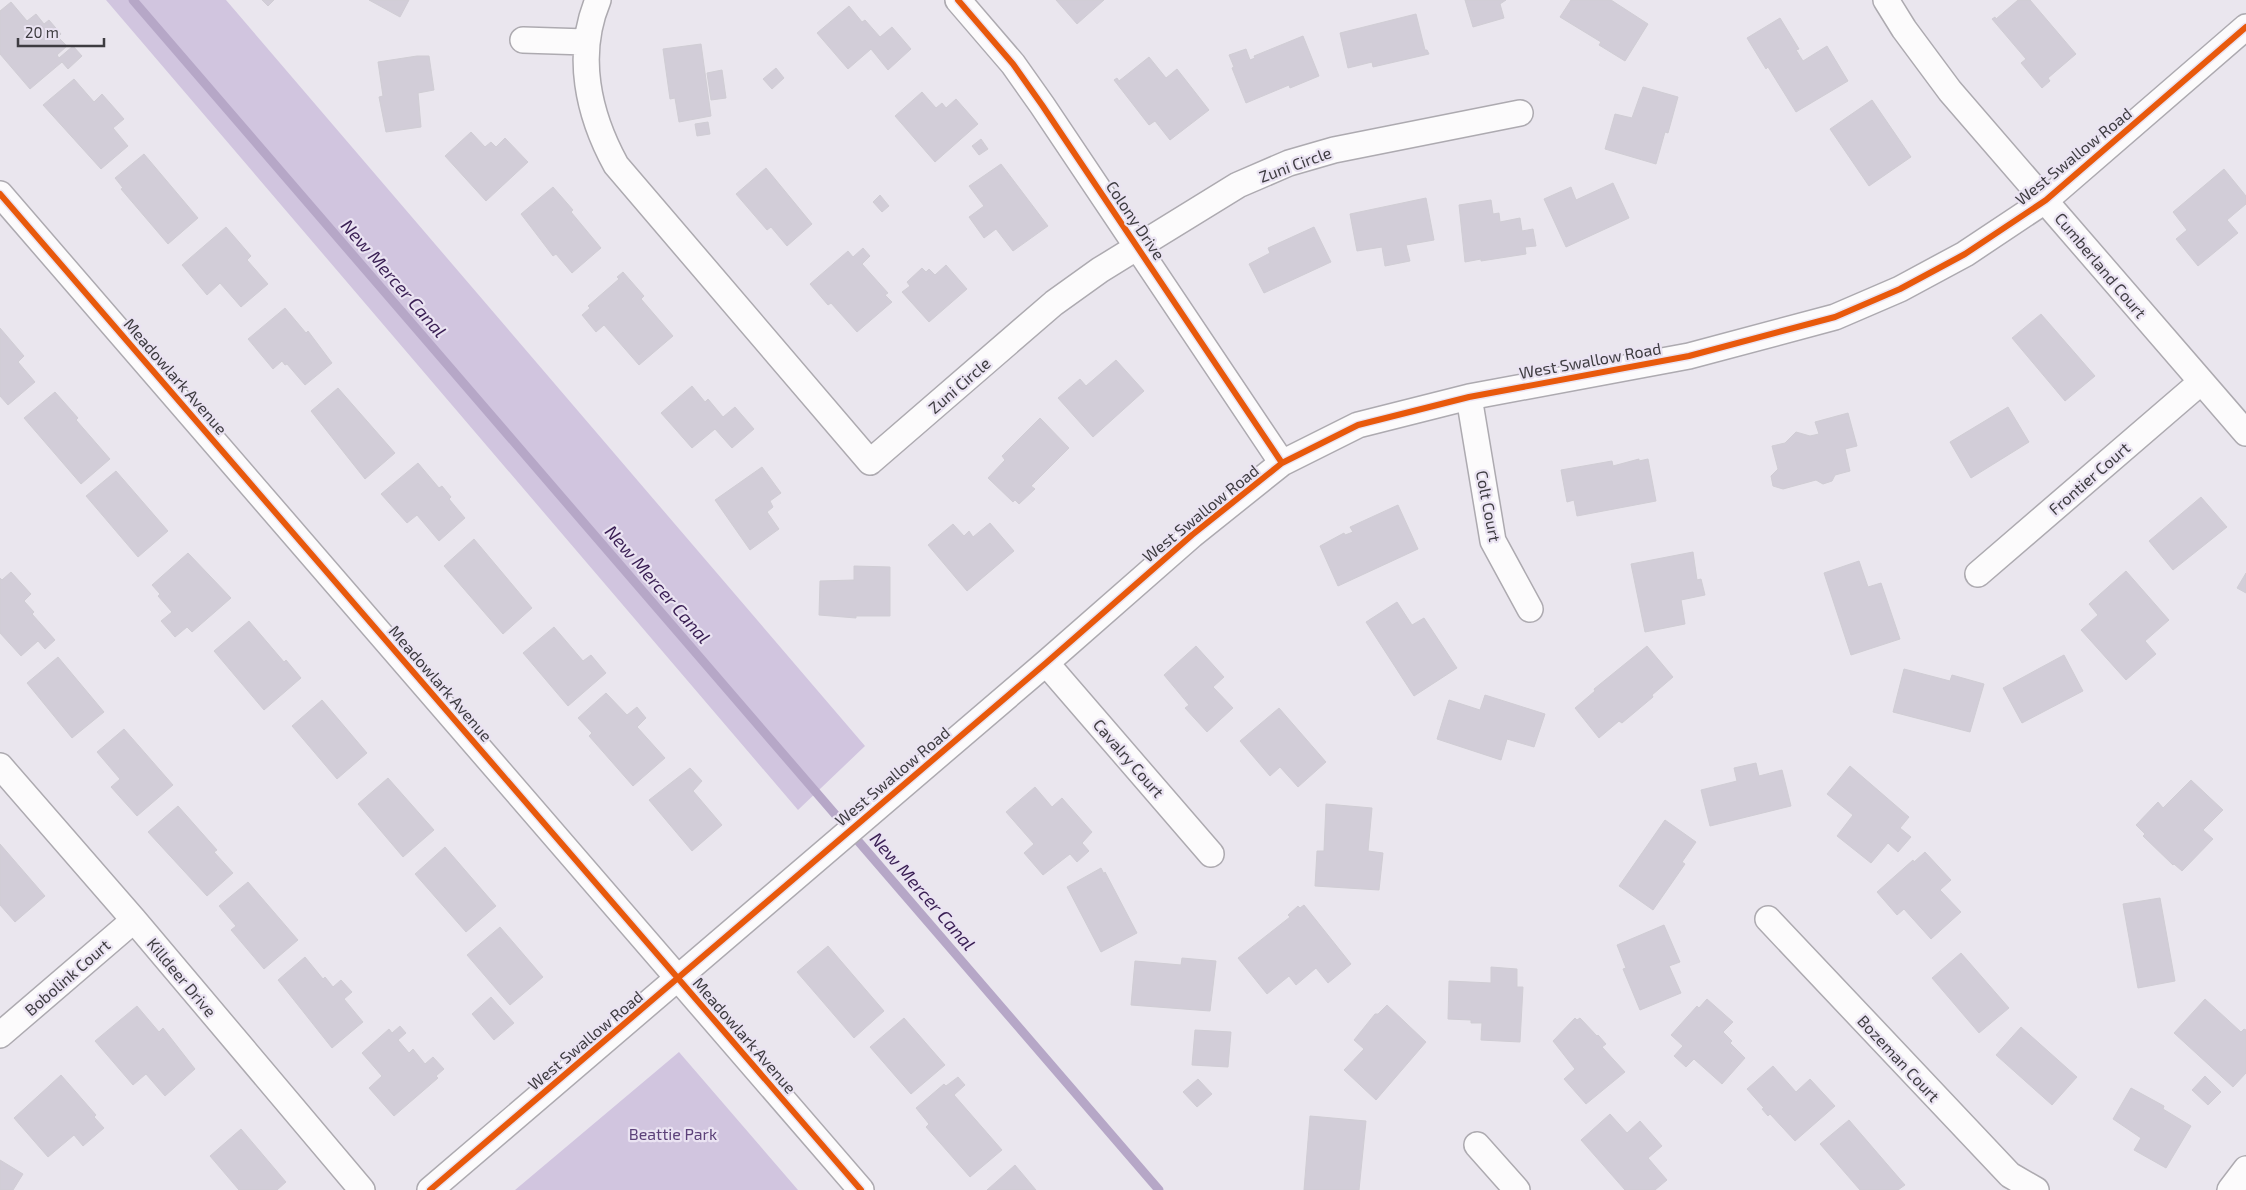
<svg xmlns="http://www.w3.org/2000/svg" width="2246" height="1190" font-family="'Exo 2',sans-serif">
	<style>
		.green { fill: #d1c5df }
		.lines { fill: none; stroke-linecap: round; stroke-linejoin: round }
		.stream { stroke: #b6a7c7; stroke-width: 9 }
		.building { fill: #d2cdd8; stroke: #d0cdd4 }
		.minor-casing { stroke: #adaab0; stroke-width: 28 }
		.minor { stroke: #fcfbfc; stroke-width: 25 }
		.cycleway-casing { stroke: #eae3f2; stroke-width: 9 }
		.cycleway { stroke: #e8590c; stroke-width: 6 }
		.labels { text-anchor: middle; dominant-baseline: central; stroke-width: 4.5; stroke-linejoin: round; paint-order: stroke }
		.street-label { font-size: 16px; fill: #3e3c41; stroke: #eae3f2 }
		.park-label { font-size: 16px; fill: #5d427a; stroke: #eae3f2 }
		.water-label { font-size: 18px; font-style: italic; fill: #391e53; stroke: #eae3f2 }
	</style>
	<rect width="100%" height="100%" fill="#eae6ee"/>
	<!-- green -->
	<path class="green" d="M 106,0 L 226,0 L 865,746 L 798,810 Z
		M 679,1052 L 798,1190 L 515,1190 Z"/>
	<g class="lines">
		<!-- stream -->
		<path class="stream" d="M 133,0 L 1159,1190"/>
	</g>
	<!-- building -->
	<path class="building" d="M 262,0 L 274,0 L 268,6 Z
		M 369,0 L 409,0 L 400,17 Z
		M 1056,0 L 1104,0 L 1077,24 Z
		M 1465,0 L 1506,0 L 1500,4 L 1504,18 L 1473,27 Z
		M 1571,0 L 1611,0 L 1648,24 L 1625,61 L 1599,45 L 1601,42 L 1560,17 Z
		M 2018,0 L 2030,0 L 2076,54 L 2048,78 L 2050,81 L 2042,88 L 2021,63 L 2026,59 L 1992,19 L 1995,17 L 1996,19 Z
		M 11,2 L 27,21 L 36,14 L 44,24 L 49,20 L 61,34 L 58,37 L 67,46 L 57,55 L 59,58 L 73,46 L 82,56 L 68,69 L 62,62 L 30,89 L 0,54 L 0,11 Z
		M 849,6 L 862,22 L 865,20 L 880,37 L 892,27 L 911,49 L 888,70 L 871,49 L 848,69 L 817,33 Z
		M 1416,14 L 1425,50 L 1427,50 L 1429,54 L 1373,67 L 1372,62 L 1348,68 L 1340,33 Z
		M 1780,18 L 1799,49 L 1796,50 L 1803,61 L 1827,46 L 1848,81 L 1796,112 L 1768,67 L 1766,69 L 1747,38 Z
		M 1303,36 L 1319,76 L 1290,88 L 1289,85 L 1246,103 L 1232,68 L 1234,67 L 1229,55 L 1246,49 L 1250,60 L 1255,58 L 1254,56 Z
		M 701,44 L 711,116 L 679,122 L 675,98 L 670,99 L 663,49 Z
		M 417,56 L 429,56 L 434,90 L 418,93 L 421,127 L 386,132 L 379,97 L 383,96 L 378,62 Z
		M 1149,57 L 1166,78 L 1177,69 L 1209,110 L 1170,140 L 1155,121 L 1149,125 L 1114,80 L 1117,78 L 1119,81 Z
		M 776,68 L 784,78 L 772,89 L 763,79 Z
		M 722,70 L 726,98 L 711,100 L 707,73 Z
		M 74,79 L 94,102 L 102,94 L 124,119 L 113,128 L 128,146 L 101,169 L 43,105 Z
		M 1643,87 L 1678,97 L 1668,133 L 1665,132 L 1656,164 L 1605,149 L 1615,114 L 1632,118 Z
		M 922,92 L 936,108 L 942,103 L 946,108 L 956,99 L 978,124 L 935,162 L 895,116 Z
		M 1872,100 L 1911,157 L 1869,186 L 1830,129 Z
		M 708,122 L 710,134 L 697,136 L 695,124 Z
		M 471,132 L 485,147 L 491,142 L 496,147 L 505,138 L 528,162 L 486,201 L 445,156 Z
		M 981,139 L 988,149 L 979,155 L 972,146 Z
		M 144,154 L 198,218 L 168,244 L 121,189 L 123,188 L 115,178 Z
		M 1001,164 L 1048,226 L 1013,251 L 996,229 L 984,238 L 969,217 L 984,206 L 969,186 Z
		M 766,168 L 812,224 L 787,246 L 771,227 L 767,230 L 736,194 Z
		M 2224,169 L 2246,196 L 2246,204 L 2227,220 L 2238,233 L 2198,266 L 2176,239 L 2187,230 L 2173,212 Z
		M 1613,183 L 1629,218 L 1566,247 L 1544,199 L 1571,187 L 1576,200 Z
		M 553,187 L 573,210 L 571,212 L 601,248 L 572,273 L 556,254 L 553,256 L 521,214 Z
		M 880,195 L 889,206 L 882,212 L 873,202 Z
		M 1426,198 L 1434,240 L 1406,245 L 1410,261 L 1385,266 L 1382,247 L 1357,251 L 1350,214 Z
		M 1491,200 L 1493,214 L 1499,213 L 1500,222 L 1520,218 L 1522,231 L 1533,229 L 1536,246 L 1525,247 L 1526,254 L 1481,261 L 1481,259 L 1465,262 L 1459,205 Z
		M 226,227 L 251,256 L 247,260 L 268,284 L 241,307 L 220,283 L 207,295 L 182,265 Z
		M 1314,227 L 1331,262 L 1264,293 L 1249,264 L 1270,253 L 1268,248 Z
		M 863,248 L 870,256 L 862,264 L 888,293 L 885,295 L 892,302 L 857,332 L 831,303 L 828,305 L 810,284 L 848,251 L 853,257 Z
		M 946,265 L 967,289 L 929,322 L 902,292 L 910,286 L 907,282 L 922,268 L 926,272 L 929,269 L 935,275 Z
		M 623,272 L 644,296 L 641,299 L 673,336 L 639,365 L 604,325 L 596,332 L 582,315 L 590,308 L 588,306 L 619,279 L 617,277 Z
		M 285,308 L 306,333 L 308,331 L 332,363 L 305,385 L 287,364 L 285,365 L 282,361 L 273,369 L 248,339 Z
		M 2041,314 L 2095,376 L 2065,401 L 2012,338 Z
		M 0,328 L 24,356 L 18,362 L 35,382 L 8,405 L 0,396 Z
		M 1116,360 L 1144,391 L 1093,437 L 1058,398 L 1080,379 L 1086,386 Z
		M 692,386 L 705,402 L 708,399 L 723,417 L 735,407 L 754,429 L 732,448 L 715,429 L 692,448 L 661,413 Z
		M 338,388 L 395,453 L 365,479 L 311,411 Z
		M 55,392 L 78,418 L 76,420 L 110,459 L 81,484 L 24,418 Z
		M 2008,407 L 2029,442 L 1971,478 L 1950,442 Z
		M 1848,413 L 1857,446 L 1845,449 L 1850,471 L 1835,475 L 1832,481 L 1823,484 L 1816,480 L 1783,489 L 1773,486 L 1771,476 L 1778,469 L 1772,446 L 1785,443 L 1796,432 L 1810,436 L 1819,434 L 1815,422 Z
		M 1040,418 L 1069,448 L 1031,486 L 1035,489 L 1019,504 L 1015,500 L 1013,502 L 988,478 L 1005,460 L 1002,456 Z
		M 1639,459 L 1639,461 L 1648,459 L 1656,501 L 1577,516 L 1574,500 L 1567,502 L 1561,470 L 1612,461 L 1613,466 Z
		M 418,463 L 439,488 L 442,486 L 451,497 L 449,499 L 465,518 L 439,541 L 417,515 L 407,523 L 381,494 Z
		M 762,467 L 781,493 L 770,501 L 773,507 L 767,512 L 779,529 L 750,550 L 715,500 Z
		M 116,471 L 168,531 L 138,557 L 86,496 Z
		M 2201,497 L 2227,527 L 2173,570 L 2149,541 Z
		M 1398,505 L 1418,549 L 1338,586 L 1320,546 L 1344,533 L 1345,535 L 1353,532 L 1350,527 Z
		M 990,523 L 1014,551 L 967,591 L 928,545 L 953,524 L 964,536 L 969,531 L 973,537 Z
		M 474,539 L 532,608 L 503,634 L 444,566 Z
		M 1693,552 L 1697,580 L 1701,579 L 1705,595 L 1681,600 L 1685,624 L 1645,632 L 1631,564 Z
		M 188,553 L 231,598 L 192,632 L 187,627 L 175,637 L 161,621 L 172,612 L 158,596 L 160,594 L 152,585 Z
		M 1859,561 L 1868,587 L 1881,583 L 1900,639 L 1851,655 L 1824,573 Z
		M 854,566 L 890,567 L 890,616 L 856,616 L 856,618 L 819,615 L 820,581 L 854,580 Z
		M 2126,571 L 2169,620 L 2145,641 L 2156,654 L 2126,680 L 2081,630 L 2098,615 L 2089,604 Z
		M 11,572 L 31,594 L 24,601 L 34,612 L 32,614 L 55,640 L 45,649 L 38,641 L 21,656 L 0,633 L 0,578 L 2,580 Z
		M 2246,573 L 2246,593 L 2237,588 Z
		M 1397,602 L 1412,625 L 1424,618 L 1457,668 L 1414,696 L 1366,622 Z
		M 249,621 L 284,662 L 286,660 L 301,678 L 264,710 L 214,651 Z
		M 554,627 L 583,661 L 591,655 L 606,673 L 568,706 L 523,653 Z
		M 1196,646 L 1224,677 L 1213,687 L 1233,708 L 1207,732 L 1185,708 L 1189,705 L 1164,675 Z
		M 1647,646 L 1673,677 L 1652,695 L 1653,697 L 1622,723 L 1619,721 L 1599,738 L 1575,708 L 1595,691 L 1594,689 Z
		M 2064,655 L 2083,691 L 2022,723 L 2003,688 Z
		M 58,657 L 104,712 L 72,738 L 27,683 Z
		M 1904,669 L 1950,681 L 1952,675 L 1984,684 L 1970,732 L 1893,712 Z
		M 606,693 L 627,715 L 637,707 L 646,718 L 637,727 L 665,758 L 633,786 L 589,736 L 592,733 L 578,718 Z
		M 1485,695 L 1545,714 L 1534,747 L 1507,739 L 1501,760 L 1437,739 L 1449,700 L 1480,710 Z
		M 322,700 L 367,753 L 337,779 L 292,726 Z
		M 1279,708 L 1326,762 L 1298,787 L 1280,767 L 1270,776 L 1240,741 Z
		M 124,729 L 173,785 L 137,816 L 111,787 L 120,779 L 97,752 Z
		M 1756,763 L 1759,776 L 1782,770 L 1791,806 L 1710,826 L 1701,790 L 1737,781 L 1734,768 Z
		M 1850,766 L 1909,817 L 1900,828 L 1911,837 L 1898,852 L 1888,843 L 1871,863 L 1837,836 L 1853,815 L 1827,794 Z
		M 690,768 L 702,781 L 693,791 L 722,825 L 692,851 L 649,800 Z
		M 388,778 L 434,830 L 403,857 L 358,804 Z
		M 2191,780 L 2223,810 L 2203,830 L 2213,839 L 2182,871 L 2174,864 L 2173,865 L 2143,836 L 2145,834 L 2136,825 L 2158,802 L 2163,808 Z
		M 1035,787 L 1052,807 L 1062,798 L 1092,832 L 1082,843 L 1089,851 L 1077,862 L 1070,854 L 1043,875 L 1024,853 L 1034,844 L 1006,812 Z
		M 1326,804 L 1372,808 L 1368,851 L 1383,853 L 1379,890 L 1315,886 L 1317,851 L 1324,851 Z
		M 178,806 L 217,850 L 214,852 L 233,873 L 207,896 L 148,832 Z
		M 1665,820 L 1696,842 L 1682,862 L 1685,864 L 1653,910 L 1619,886 Z
		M 0,844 L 45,896 L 15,922 L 0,905 Z
		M 445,847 L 496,906 L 466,932 L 415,874 Z
		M 1925,852 L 1951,880 L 1940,890 L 1961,912 L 1931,939 L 1904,909 L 1897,915 L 1877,892 L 1913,860 L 1914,862 Z
		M 1101,868 L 1104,874 L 1105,872 L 1137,933 L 1101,952 L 1067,887 Z
		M 248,882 L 298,940 L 264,969 L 231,930 L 236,926 L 219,906 Z
		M 2160,898 L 2175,981 L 2138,988 L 2123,904 Z
		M 1304,905 L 1351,964 L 1328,983 L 1316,968 L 1296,985 L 1289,976 L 1267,994 L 1238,958 L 1290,917 L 1288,915 L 1298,906 L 1300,908 Z
		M 1664,925 L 1680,962 L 1669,966 L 1681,993 L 1640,1010 L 1623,969 L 1626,968 L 1617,945 Z
		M 500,927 L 543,977 L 510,1005 L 467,955 Z
		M 828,946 L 884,1011 L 854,1038 L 797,972 Z
		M 1961,953 L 2009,1008 L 1979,1033 L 1932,978 Z
		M 305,957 L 323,979 L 325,977 L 333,987 L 341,980 L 352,992 L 344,999 L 363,1022 L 332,1048 L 278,980 Z
		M 1182,958 L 1216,961 L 1210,1011 L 1131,1005 L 1135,961 L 1181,965 Z
		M 1491,967 L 1517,969 L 1517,987 L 1523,987 L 1520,1042 L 1481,1040 L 1482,1023 L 1471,1023 L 1471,1020 L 1448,1019 L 1449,981 L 1491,983 Z
		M 491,997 L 514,1023 L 494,1040 L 472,1014 Z
		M 1707,999 L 1733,1022 L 1723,1032 L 1732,1041 L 1730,1043 L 1745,1058 L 1722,1084 L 1694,1059 L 1686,1067 L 1674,1056 L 1683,1046 L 1671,1035 L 1697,1006 L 1699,1008 Z
		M 2205,999 L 2241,1032 L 2244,1029 L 2246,1030 L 2246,1073 L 2233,1087 L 2174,1033 Z
		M 1387,1005 L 1426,1042 L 1376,1100 L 1344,1070 L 1364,1049 L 1354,1040 L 1375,1014 L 1378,1014 Z
		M 137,1006 L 159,1032 L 163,1028 L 195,1069 L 165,1096 L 146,1074 L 133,1085 L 95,1041 Z
		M 904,1018 L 945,1065 L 911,1094 L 870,1047 Z
		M 1575,1018 L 1577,1020 L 1580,1018 L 1597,1036 L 1598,1035 L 1606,1044 L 1602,1047 L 1625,1072 L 1586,1104 L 1564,1079 L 1575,1069 L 1553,1041 Z
		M 400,1026 L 406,1033 L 398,1040 L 409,1053 L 413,1049 L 425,1064 L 433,1057 L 444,1069 L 436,1076 L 438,1078 L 394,1116 L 369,1088 L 382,1076 L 362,1053 L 389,1029 L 392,1033 Z
		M 2021,1027 L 2077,1077 L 2052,1105 L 1996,1055 Z
		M 1195,1030 L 1231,1032 L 1228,1067 L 1192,1065 Z
		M 1773,1066 L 1796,1092 L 1810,1079 L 1835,1106 L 1795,1141 L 1770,1114 L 1768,1116 L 1762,1109 L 1764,1108 L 1747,1089 Z
		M 61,1075 L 96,1115 L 94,1117 L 104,1128 L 83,1146 L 74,1135 L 48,1157 L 14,1118 Z
		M 2205,1076 L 2221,1092 L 2208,1105 L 2192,1090 Z
		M 958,1077 L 965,1085 L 954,1095 L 1002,1150 L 970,1177 L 926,1127 L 929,1124 L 916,1108 L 944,1084 L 946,1086 Z
		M 1198,1079 L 1212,1094 L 1197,1107 L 1183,1092 Z
		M 2131,1088 L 2164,1106 L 2163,1109 L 2191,1126 L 2166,1168 L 2134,1150 L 2141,1138 L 2113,1119 Z
		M 1610,1114 L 1627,1133 L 1640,1121 L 1662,1146 L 1648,1158 L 1667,1180 L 1655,1190 L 1625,1190 L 1581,1140 Z
		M 1310,1116 L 1366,1121 L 1359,1190 L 1304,1190 Z
		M 1849,1120 L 1905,1185 L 1898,1190 L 1860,1190 L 1820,1144 Z
		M 241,1129 L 286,1182 L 277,1190 L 239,1190 L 210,1156 Z
		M 0,1160 L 23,1174 L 13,1190 L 0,1190 Z
		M 1015,1165 L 1036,1190 L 987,1190 Z"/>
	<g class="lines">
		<!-- minor casing -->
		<g class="minor-casing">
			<path id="minor" d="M 598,0 C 575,55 588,114 616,165 L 870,462 L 1054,303 L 1100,270 L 1238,185 L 1289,163 L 1334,150 L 1520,113
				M 958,0 L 1013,64 L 1042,105 L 1282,463
				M 1886,0 L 1904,29 L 1950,91 L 2246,433
				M 523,40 L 586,42
				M 0,194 L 861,1190
				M 1469,397 L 1493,541 L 1530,609
				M 1978,574 L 2201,382
				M 1046,663 L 1211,854
				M 0,766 L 134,920 L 362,1190
				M 1768,919 L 2010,1175 L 2036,1190
				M 0,1035 L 134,920
				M 1477,1145 L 1517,1190
				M 430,1190 L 1046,663 L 1192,535 L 1282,463 L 1358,425 L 1469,397 L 1689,356 L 1835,317 L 1900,289 L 1965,254 L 2046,200 L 2246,27
				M 2230,1190 L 2246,1169"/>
		</g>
		<!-- minor -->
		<use href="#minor" class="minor"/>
		<!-- cycleway casing -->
		<g class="cycleway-casing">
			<path id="cycleway" d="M 958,0 L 1013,64 L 1042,105 L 1282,463
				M 0,194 L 861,1190
				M 430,1190 L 1046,663 L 1192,535 L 1282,463 L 1358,425 L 1469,397 L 1689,356 L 1835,317 L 1900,289 L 1965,254 L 2046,200 L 2246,27"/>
		</g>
		<!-- cycleway -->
		<use href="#cycleway" class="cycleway"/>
	</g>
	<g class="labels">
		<!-- street labels -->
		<g class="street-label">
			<text transform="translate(2073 156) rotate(-39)">West Swallow Road</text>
			<text transform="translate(1295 164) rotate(-20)">Zuni Circle</text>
			<text transform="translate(1136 220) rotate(56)">Colony Drive</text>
			<text transform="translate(2101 265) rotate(50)">Cumberland Court</text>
			<text transform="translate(1590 360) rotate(-10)">West Swallow Road</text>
			<text transform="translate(176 376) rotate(49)">Meadowlark Avenue</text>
			<text transform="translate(959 385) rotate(-41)">Zuni Circle</text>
			<text transform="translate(2089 478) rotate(-41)">Frontier Court</text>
			<text transform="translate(1489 506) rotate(79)">Colt Court</text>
			<text transform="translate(1200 513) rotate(-39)">West Swallow Road</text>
			<text transform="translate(441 683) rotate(49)">Meadowlark Avenue</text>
			<text transform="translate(1129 758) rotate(49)">Cavalry Court</text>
			<text transform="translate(892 776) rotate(-40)">West Swallow Road</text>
			<text transform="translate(67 977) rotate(-41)">Bobolink Court</text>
			<text transform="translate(182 977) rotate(50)">Killdeer Drive</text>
			<text transform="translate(745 1035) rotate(49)">Meadowlark Avenue</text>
			<text transform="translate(585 1040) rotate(-40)">West Swallow Road</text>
			<text transform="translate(1899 1058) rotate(47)">Bozeman Court</text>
		</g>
		<!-- park labels -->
		<g class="park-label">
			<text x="673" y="1133">Beattie Park</text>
		</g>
		<!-- water labels -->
		<g class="water-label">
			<text transform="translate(394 278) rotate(49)">New Mercer Canal</text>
			<text transform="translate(658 584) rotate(49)">New Mercer Canal</text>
			<text transform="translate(923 891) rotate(49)">New Mercer Canal</text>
		</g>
	</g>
	<!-- scale -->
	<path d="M18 38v8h86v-8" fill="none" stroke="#3e3c41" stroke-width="2.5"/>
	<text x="25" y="38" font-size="15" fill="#3e3c41" stroke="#eae3f2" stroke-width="4" paint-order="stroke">20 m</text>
</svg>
